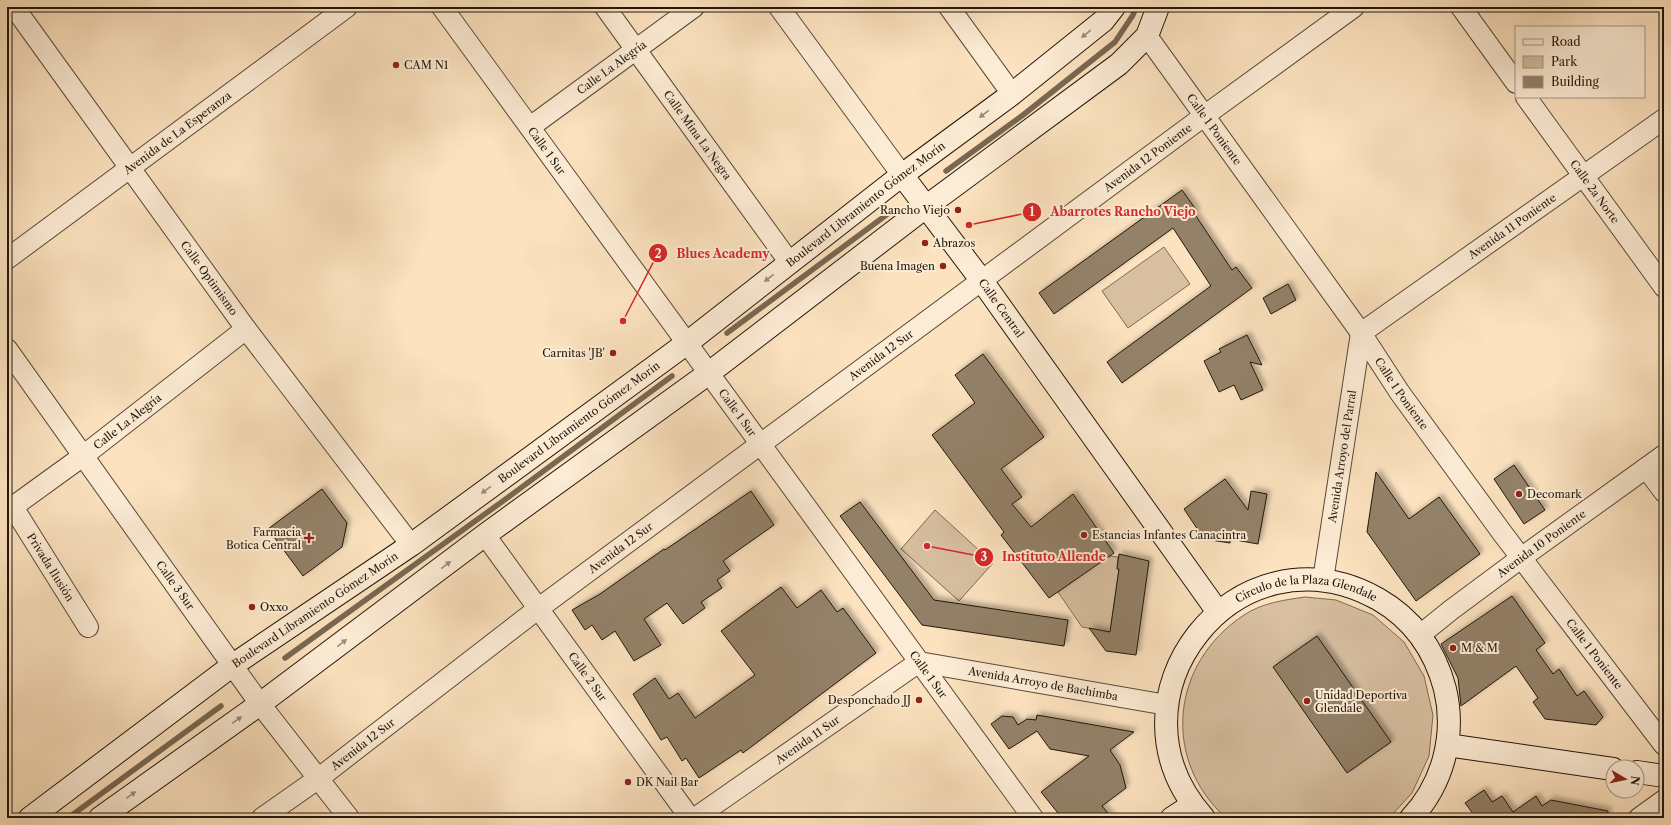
<svg xmlns="http://www.w3.org/2000/svg" width="1671" height="825" font-family="'Libre Caslon Text',serif">
	<style>
		.green { fill: #d7bfa0; stroke: #7c6b55 }
		.lines { fill: none; stroke-linecap: round; stroke-linejoin: round }
		.stream { stroke: #786751; stroke-width: 5.5 }
		.building { fill: #938168; stroke: #21170a; filter: url(#shadow) }
		.street-casing { stroke: #584a37; stroke-width: 22 }
		.secondary-casing { stroke: #21170a; stroke-width: 24 }
		.street { stroke: #fdecd5; stroke-width: 20 }
		.secondary { stroke: #fdecd5; stroke-width: 22 }
		.oneway { fill: #9a8c7a }
		.poi-dot { fill: #8f2418; stroke: #fdecd5; stroke-width: 1.5 }
		.labels { text-anchor: middle; dominant-baseline: central; stroke-width: 4; stroke-linejoin: round; paint-order: stroke }
		.poi-label { font-size: 11px; fill: #21170a; stroke: #fdecd5; text-anchor: start }
		.street-label { font-size: 11px; fill: #21170a; stroke: #fdecd5 }
		.leader { fill: none; stroke: #d62828; stroke-width: 1.5 }
		.callout-dot { fill: #d62828; stroke: #fdecd5; stroke-width: 1.5 }
		.mark-label { font-size: 12px; text-anchor: middle; font-weight: bold; fill: #fff }
		.callout-label { font-size: 12px; text-anchor: middle; font-weight: bold; fill: #d62828; stroke: #fdecd5; stroke-width: 4; stroke-linejoin: round; paint-order: stroke }
	</style>
	<defs>
		<filter id="shadow"><feDropShadow dx="3.5" dy="-3.5" stdDeviation="2" flood-color="#0004"/></filter>
	</defs>
	<rect width="100%" height="100%" fill="#fce2bf"/>
	<filter id="stains"><feTurbulence type="fractalNoise" baseFrequency=".005" numOctaves="4"/><feColorMatrix values="0 0 0 0 .2 0 0 0 0 .09 0 0 0 0 .02 0 0 0 .5 -.17"/></filter>
	<radialGradient id="worn" r=".72"><stop offset=".6" stop-color="#630" stop-opacity="0"/><stop offset="1" stop-color="#630" stop-opacity=".3"/></radialGradient>
	<!-- green -->
	<path class="green" d="M 1164,247 L 1190,284 L 1128,328 L 1102,291 Z
		M 935,510 L 993,563 L 959,601 L 901,549 Z
		M 1109,556 L 1118,557 L 1117,568 L 1119,569 L 1110,632 L 1082,627 L 1058,592 Z
		M 1305,597 L 1336,600 L 1373,615 L 1404,642 L 1424,676 L 1433,715 L 1429,756 L 1412,793 L 1389,818 L 1226,818 C 1161,759 1171,663 1244,615 C 1262,603 1284,600 1305,597 Z"/>
	<g class="lines">
		<!-- stream -->
		<path class="stream" d="M 946,171 L 1023,115 L 1115,42 L 1133,15 L 1136,7
			M 727,333 L 893,210
			M 285,658 L 503,501 L 672,376
			M 68,818 L 221,706"/>
	</g>
	<!-- building -->
	<path class="building" d="M 1182,190 L 1197,211 L 1194,213 L 1232,270 L 1236,267 L 1252,288 L 1122,383 L 1107,362 L 1211,286 L 1173,228 L 1054,314 L 1039,293 Z
		M 1288,284 L 1296,300 L 1271,314 L 1263,298 Z
		M 1247,335 L 1262,365 L 1250,362 L 1263,390 L 1241,400 L 1234,385 L 1219,392 L 1204,361 L 1221,352 L 1219,349 Z
		M 983,354 L 1044,437 L 1001,469 L 1022,497 L 1012,504 L 1031,527 L 1073,494 L 1114,553 L 1049,598 L 1001,535 L 1004,532 L 932,435 L 975,403 L 955,375 Z
		M 1514,465 L 1545,510 L 1524,524 L 1494,479 Z
		M 1376,472 L 1409,519 L 1439,497 L 1480,554 L 1416,601 L 1367,532 Z
		M 1225,479 L 1248,510 L 1251,491 L 1267,494 L 1258,544 L 1230,539 L 1230,543 L 1204,539 L 1184,509 Z
		M 322,489 L 347,523 L 342,547 L 303,576 L 268,529 Z
		M 751,491 L 774,525 L 723,561 L 730,571 L 717,580 L 722,588 L 701,602 L 705,608 L 683,624 L 667,603 L 644,619 L 661,645 L 634,661 L 615,631 L 602,640 L 592,625 L 585,630 L 572,610 L 600,594 L 664,549 L 665,550 Z
		M 860,502 L 934,600 L 1068,620 L 1064,646 L 922,625 L 840,516 Z
		M 1119,554 L 1149,561 L 1136,655 L 1106,651 L 1089,628 L 1110,632 L 1119,569 L 1117,569 Z
		M 781,587 L 797,608 L 821,590 L 837,612 L 843,608 L 876,653 L 743,753 L 741,750 L 699,778 L 686,758 L 682,761 L 667,737 L 661,740 L 633,694 L 655,678 L 669,699 L 678,693 L 695,718 L 755,675 L 721,631 Z
		M 1512,596 L 1545,643 L 1536,650 L 1553,674 L 1559,669 L 1577,696 L 1584,691 L 1603,717 L 1596,725 L 1545,719 L 1533,702 L 1538,698 L 1516,666 L 1461,706 L 1458,678 L 1441,644 Z
		M 1317,636 L 1391,742 L 1347,773 L 1273,667 Z
		M 1037,715 L 1134,732 L 1110,750 L 1120,765 L 1126,788 L 1102,806 L 1112,818 L 1062,818 L 1041,792 L 1089,756 L 1050,749 L 1037,731 L 1009,749 L 991,724 L 1002,716 L 1013,717 L 1018,725 L 1027,719 L 1036,720 Z
		M 1484,790 L 1492,802 L 1502,796 L 1513,812 L 1536,796 L 1542,806 L 1551,800 L 1608,811 L 1607,818 L 1470,818 L 1474,815 L 1465,803 Z"/>
	<g class="lines">
		<!-- street casing -->
		<g class="street-casing">
			<g id="street">
				<path id="s1" d="M 14,7 L 246,329 L 411,545"/>
				<path id="s2" d="M 442,7 L 1033,818"/>
				<path id="s3" d="M 605,7 L 790,263"/>
				<path d="M 779,7 L 902,175"/>
				<path d="M 949,7 L 1012,94"/>
				<path d="M 1461,7 L 1516,83"/>
				<path id="s4" d="M 1147,36 L 1361,333 L 1400,393 L 1503,534 L 1664,745"/>
				<path id="s5" d="M 1526,97 L 1664,287"/>
				<path id="s6" d="M 530,127 L 694,7"/>
				<path id="s7" d="M 7,259 L 347,7"/>
				<path id="s8" d="M 1361,333 L 1664,119"/>
				<path id="s9" d="M 7,349 L 260,704 L 349,818"/>
				<path d="M 1646,468 L 1664,492"/>
				<path id="s10" d="M 13,507 L 88,627"/>
				<path id="s11" d="M 7,511 L 83,456 L 246,329"/>
				<path id="s12" d="M 485,535 L 690,818"/>
				<path id="s13" d="M 1323,580 L 1361,333"/>
				<path id="s14" d="M 1420,635 L 1451,610 L 1521,558 L 1664,455"/>
				<path id="s15" d="M 262,818 L 319,778 L 539,608 L 1204,116 L 1354,7"/>
				<path id="s16" d="M 695,818 L 919,662 L 1167,705"/>
				<path d="M 1639,818 L 1664,800"/>
			</g>
		</g>
		<!-- secondary casing -->
		<g class="secondary-casing">
			<g id="secondary">
				<path id="s17" d="M 902,175 L 982,281 L 1218,612"/>
				<path d="M 1447,745 L 1613,769"/>
				<path d="M 1637,772 L 1664,776"/>
				<path id="s18" d="M 30,818 L 233,665 L 411,545 L 687,343 L 902,175 L 1012,94 L 1103,21 L 1114,7"/>
				<path d="M 100,818 L 260,704 L 485,535 L 709,373 L 927,206 L 1119,64 L 1147,36 L 1158,7"/>
				<path d="M 1172,818 L 1192,805"/>
				<path id="s19" d="M 1204,818 C 1097,699 1236,520 1378,599 C 1413,619 1435,651 1445,689 C 1456,735 1443,784 1411,818"/>
			</g>
		</g>
		<!-- street -->
		<use href="#street" class="street"/>
		<!-- secondary -->
		<use href="#secondary" class="secondary"/>
	</g>
	<!-- one-way arrows -->
	<defs><path id="oneway-solid" d="M-6-.8H1V-3.2L6.5 0L1 3.2V.8H-6Z"/></defs>
	<g class="oneway">
		<use href="#oneway-solid" transform="translate(1086 34) rotate(141)"/>
		<use href="#oneway-solid" transform="translate(984 114) rotate(143)"/>
		<use href="#oneway-solid" transform="translate(769 278) rotate(142)"/>
		<use href="#oneway-solid" transform="translate(486 490) rotate(144)"/>
		<use href="#oneway-solid" transform="translate(446 565) rotate(-37)"/>
		<use href="#oneway-solid" transform="translate(342 643) rotate(-37)"/>
		<use href="#oneway-solid" transform="translate(237 720) rotate(-35)"/>
		<use href="#oneway-solid" transform="translate(131 795) rotate(-35)"/>
	</g>
	<!-- markers -->
	<g class="poi-dot">
		<circle cx="396" cy="65" r="4"/>
		<circle cx="958" cy="210" r="4"/>
		<circle cx="925" cy="243" r="4"/>
		<circle cx="943" cy="266" r="4"/>
		<circle cx="613" cy="353" r="4"/>
		<circle cx="1519" cy="494" r="4"/>
		<circle cx="1084" cy="535" r="4"/>
		<path d="M307 532h4v4h4v4h-4v4h-4v-4h-4v-4h4z"/>
		<circle cx="252" cy="607" r="4"/>
		<circle cx="1453" cy="648" r="4"/>
		<circle cx="919" cy="700" r="4"/>
		<circle cx="1307" cy="701" r="4"/>
		<circle cx="628" cy="782" r="4"/>
	</g>
	<g class="labels">
		<!-- poi labels -->
		<g class="poi-label">
			<text x="404" y="65">CAM N1</text>
			<text x="950" y="210" text-anchor="end">Rancho Viejo</text>
			<text x="933" y="243">Abrazos</text>
			<text x="935" y="266" text-anchor="end">Buena Imagen</text>
			<text x="605" y="353" text-anchor="end">Carnitas 'JB'</text>
			<text x="1527" y="494">Decomark</text>
			<text x="301" y="532" text-anchor="end">Farmacia<tspan x="301" dy="13">Botica Central</tspan></text>
			<text x="1092" y="535">Estancias Infantes Canacintra</text>
			<text x="260" y="607">Oxxo</text>
			<text x="1461" y="648">M &amp; M</text>
			<text x="1315" y="695">Unidad Deportiva<tspan x="1315" dy="13">Glendale</tspan></text>
			<text x="911" y="700" text-anchor="end">Desponchado JJ</text>
			<text x="636" y="782">DK Nail Bar</text>
		</g>
		<!-- street labels -->
		<g class="street-label">
			<text stroke="none"><textPath href="#s6" startOffset="101">Calle La Alegría</textPath></text>
			<text stroke="none"><textPath href="#s4" startOffset="115">Calle 1 Poniente</textPath></text>
			<text stroke="none"><textPath href="#s7" startOffset="212">Avenida de La Esperanza</textPath></text>
			<text stroke="none"><textPath href="#s3" startOffset="158">Calle Mina La Negra</textPath></text>
			<text stroke="none"><textPath href="#s2" startOffset="178">Calle 1 Sur</textPath></text>
			<text stroke="none"><textPath href="#s15" startOffset="1105">Avenida 12 Poniente</textPath></text>
			<text stroke="none"><textPath href="#s5" startOffset="117">Calle 2a Norte</textPath></text>
			<text stroke="none"><textPath href="#s18" startOffset="1037">Boulevard Libramiento Gómez Morín</textPath></text>
			<text stroke="none"><textPath href="#s8" startOffset="185">Avenida 11 Poniente</textPath></text>
			<text stroke="none"><textPath href="#s1" startOffset="334">Calle Optimismo</textPath></text>
			<text stroke="none"><textPath href="#s17" startOffset="166">Calle Central</textPath></text>
			<text stroke="none"><textPath href="#s15" startOffset="773">Avenida 12 Sur</textPath></text>
			<text stroke="none"><textPath href="#s4" startOffset="439">Calle 1 Poniente</textPath></text>
			<text stroke="none"><textPath href="#s2" startOffset="502">Calle 1 Sur</textPath></text>
			<text stroke="none"><textPath href="#s11" startOffset="150">Calle La Alegría</textPath></text>
			<text stroke="none"><textPath href="#s18" startOffset="677">Boulevard Libramiento Gómez Morín</textPath></text>
			<text stroke="none"><textPath href="#s13" startOffset="125">Avenida Arroyo del Parral</textPath></text>
			<text stroke="none"><textPath href="#s14" startOffset="152">Avenida 10 Poniente</textPath></text>
			<text stroke="none"><textPath href="#s15" startOffset="449">Avenida 12 Sur</textPath></text>
			<text stroke="none"><textPath href="#s10" startOffset="71">Privada Ilusión</textPath></text>
			<text stroke="none"><textPath href="#s9" startOffset="290">Calle 3 Sur</textPath></text>
			<text stroke="none"><textPath href="#s19" startOffset="326">Círculo de la Plaza Glendale</textPath></text>
			<text stroke="none"><textPath href="#s18" startOffset="353">Boulevard Libramiento Gómez Morín</textPath></text>
			<text stroke="none"><textPath href="#s4" startOffset="763">Calle 1 Poniente</textPath></text>
			<text stroke="none"><textPath href="#s2" startOffset="826">Calle 1 Sur</textPath></text>
			<text stroke="none"><textPath href="#s12" startOffset="175">Calle 2 Sur</textPath></text>
			<text stroke="none"><textPath href="#s16" startOffset="399">Avenida Arroyo de Bachimba</textPath></text>
			<text stroke="none"><textPath href="#s16" startOffset="137">Avenida 11 Sur</textPath></text>
			<text stroke="none"><textPath href="#s15" startOffset="125">Avenida 12 Sur</textPath></text>
		</g>
	</g>
	<!-- callouts -->
	<path class="leader" d="M969 225L1032 212M623 321L658 253M927 546L984 557"/>
	<g class="callout-dot">
		<circle cx="969" cy="225" r="4"/>
		<circle cx="623" cy="321" r="4"/>
		<circle cx="927" cy="546" r="4"/>
		<circle cx="1032" cy="212" r="10"/>
		<circle cx="658" cy="253" r="10"/>
		<circle cx="984" cy="557" r="10"/>
	</g>
	<g class="mark-label">
		<text x="1032" y="216">1</text>
		<text x="658" y="258">2</text>
		<text x="984" y="561">3</text>
	</g>
	<g class="callout-label">
		<text x="1123" y="216">Abarrotes Rancho Viejo</text>
		<text x="723" y="258">Blues Academy</text>
		<text x="1054" y="561">Instituto Allende</text>
	</g>
	<!-- margin -->
	<rect width="1671" height="825" fill="none" stroke="#fce2bf" stroke-width="24"/>
	<rect x="8" y="8" width="1655" height="809" fill="none" stroke="#21170a" stroke-width="2"/>
	<rect x="12" y="12" width="1647" height="801" fill="none" stroke="#21170a"/>
	<!-- legend -->
	<rect x="1515" y="26" width="130" height="72" fill="#fdecd5" stroke="#a59784"/>
	<rect x="1523" y="39" width="20" height="6" fill="#fdecd5" stroke="#a59784"/>
	<text x="1551" y="46" font-size="12" fill="#21170a">Road</text>
	<rect x="1523" y="56" width="20" height="12" fill="#d7bfa0" stroke="#a59784"/>
	<text x="1551" y="66" font-size="12" fill="#21170a">Park</text>
	<rect x="1523" y="76" width="20" height="12" fill="#938168" stroke="#a59784"/>
	<text x="1551" y="86" font-size="12" fill="#21170a">Building</text>
	<!-- north arrow -->
	<g transform="translate(1625 779) rotate(99)"><circle r="19" fill="#fdecd5" stroke="#a59784"/>
	<path d="M0-3L7 15L0 10L-7 15Z" fill="#8f2418"/>
	<text y="-6" font-size="11" font-weight="bold" text-anchor="middle" fill="#21170a">N</text>
	</g>
	<rect width="100%" height="100%" filter="url(#stains)"/>
	<rect width="100%" height="100%" fill="url(#worn)"/>
</svg>
